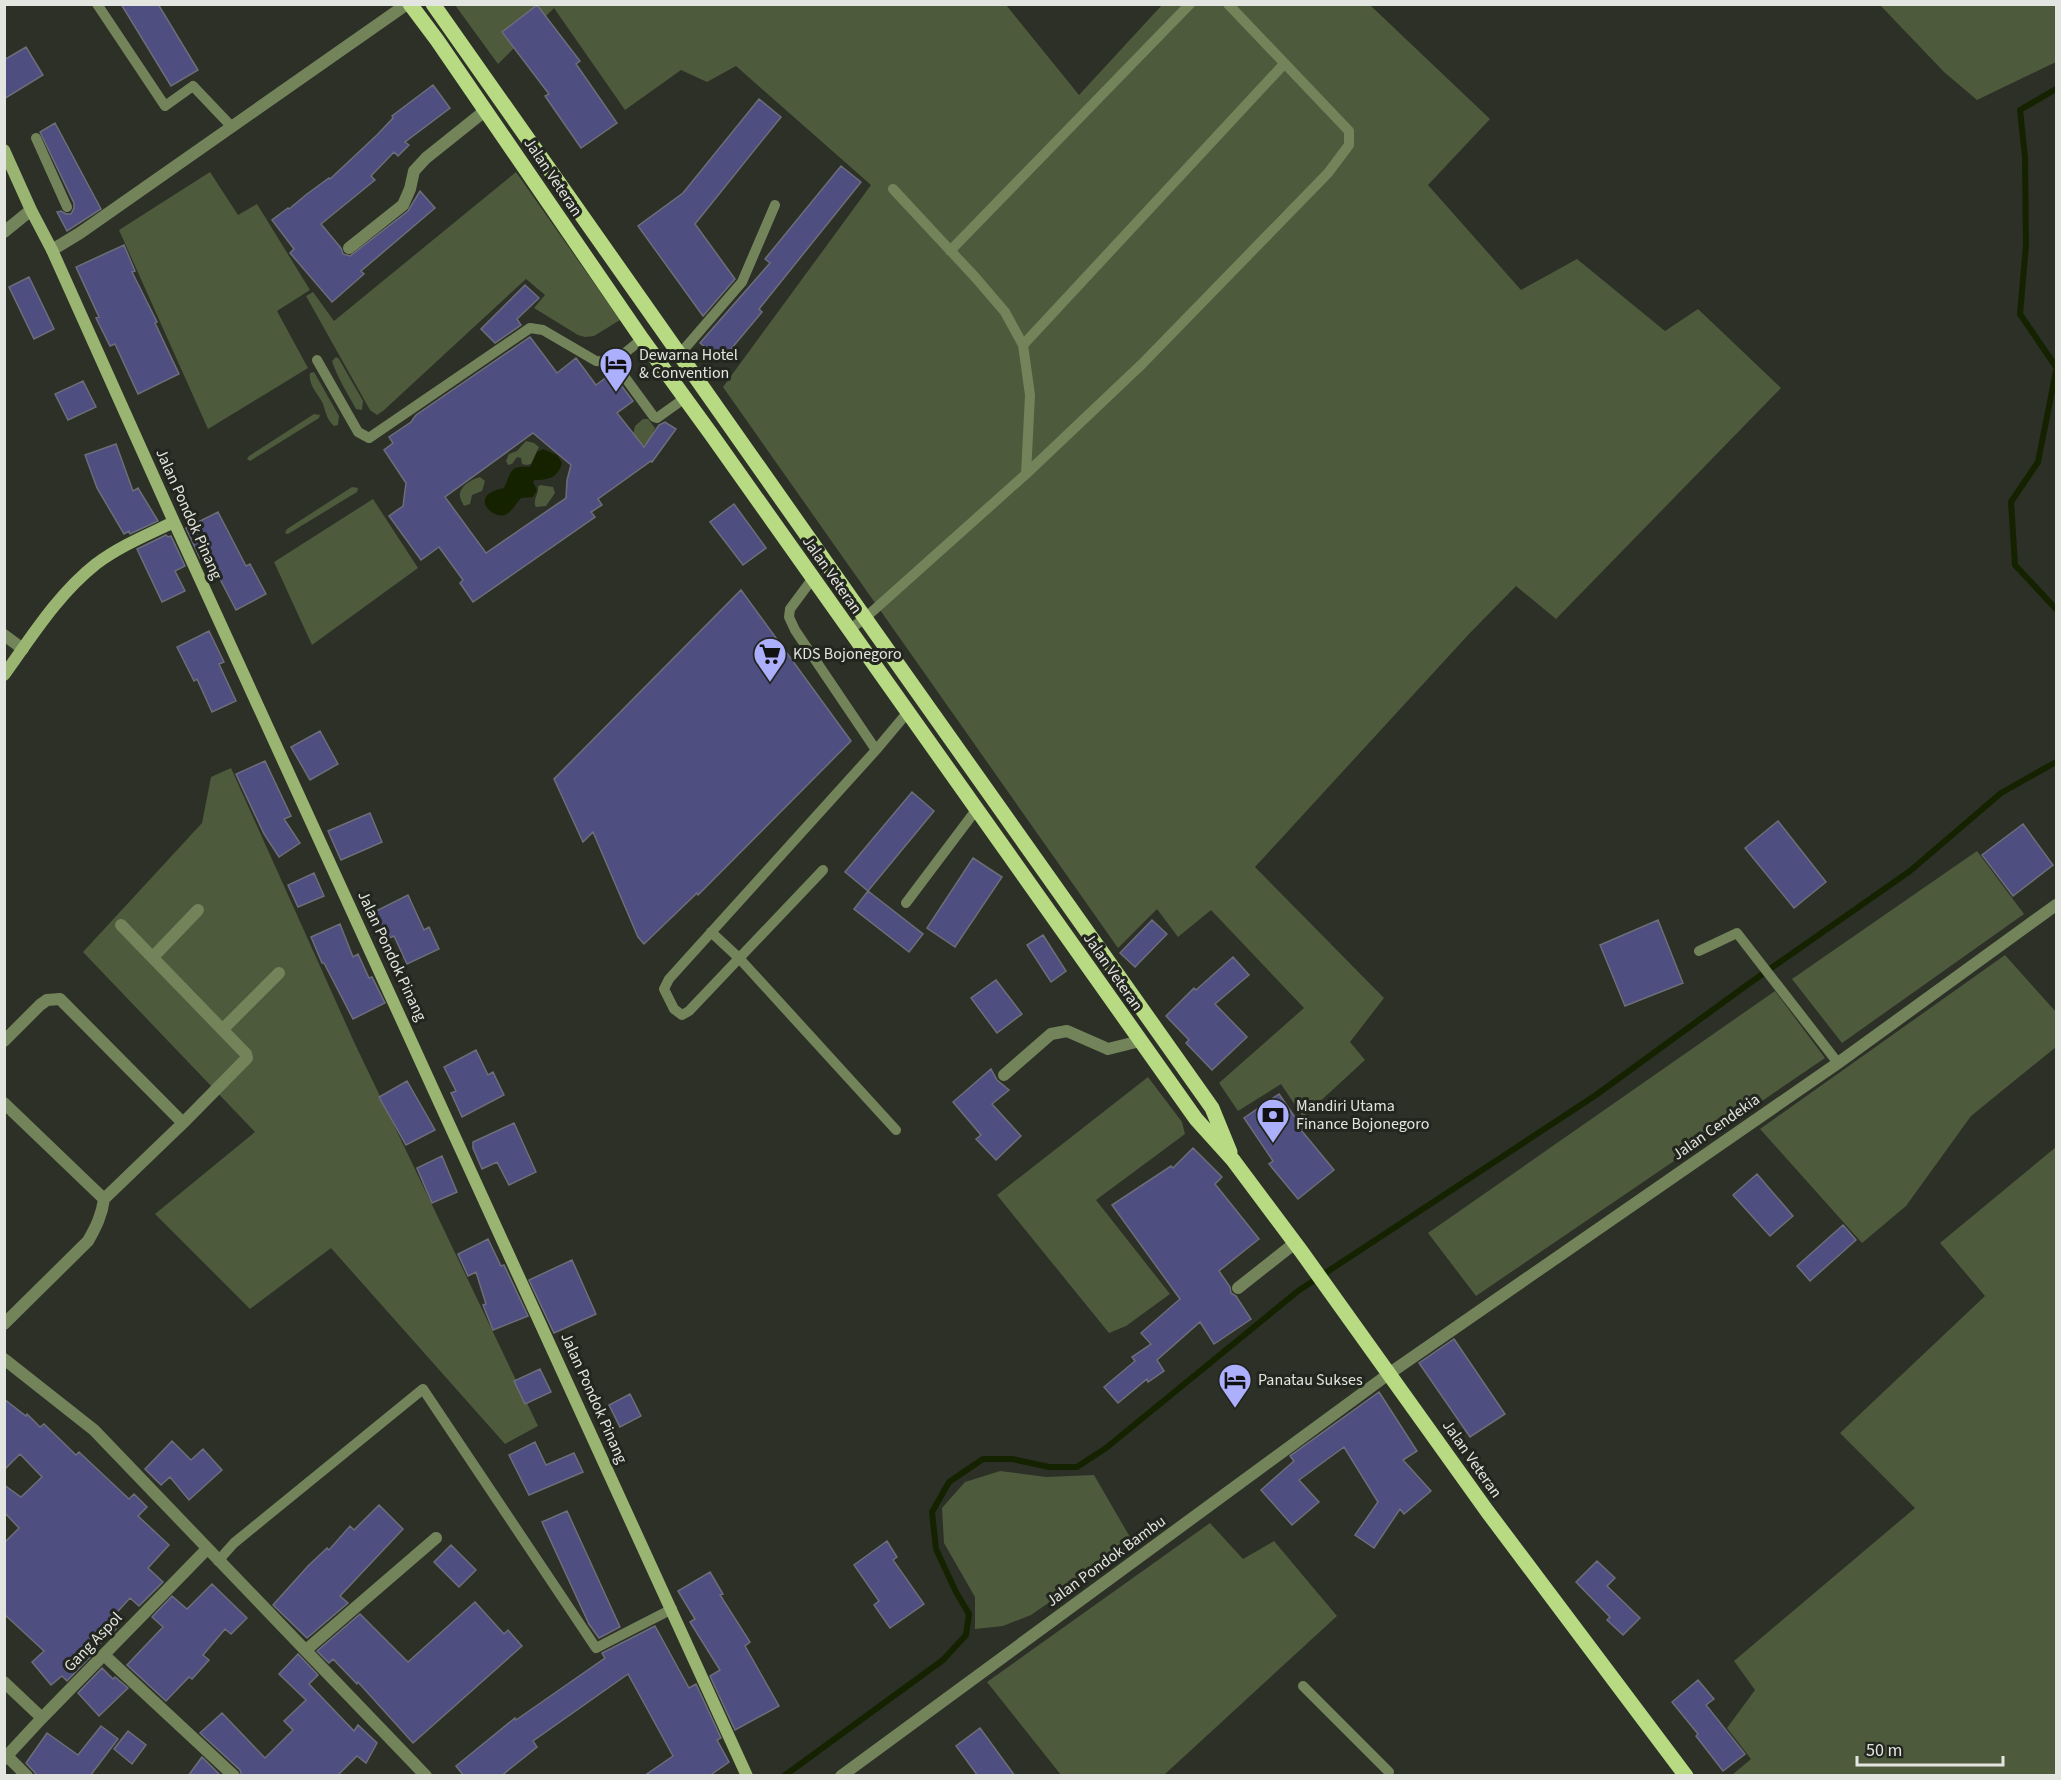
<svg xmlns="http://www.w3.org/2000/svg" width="2061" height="1780" font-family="'Source Sans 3',sans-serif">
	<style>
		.green { fill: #4d5a3c }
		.water { fill: #152200 }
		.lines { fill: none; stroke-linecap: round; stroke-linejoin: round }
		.stream { stroke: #152200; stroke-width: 6 }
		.building { fill: #4e4e80; stroke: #6d6e79; stroke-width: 1.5; fill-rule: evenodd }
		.lane { stroke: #73845b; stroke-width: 10 }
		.street { stroke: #73845b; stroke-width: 12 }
		.secondary { stroke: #9ab572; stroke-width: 12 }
		.primary { stroke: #b7da83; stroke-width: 15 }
		.labels { text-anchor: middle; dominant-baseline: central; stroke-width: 6; stroke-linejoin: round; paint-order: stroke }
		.street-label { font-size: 16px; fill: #e3e5e0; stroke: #23261e }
		.poi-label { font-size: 16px; fill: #e3e5e0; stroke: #23261e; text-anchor: start }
	</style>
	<rect width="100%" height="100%" fill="#2c3027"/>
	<!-- green -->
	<path class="green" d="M 455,5 L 1006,5 L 1079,95 L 1162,5 L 1370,5 L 1490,119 L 1428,185 L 1521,290 L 1577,259 L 1665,331 L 1698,309 L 1781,388 L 1556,619 L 1516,586 L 1469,634 L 1255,867 L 1384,998 L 1350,1042 L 1365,1060 L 1303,1117 L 1281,1084 L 1238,1111 L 1219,1083 L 1304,1008 L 1211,910 L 1178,937 L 1157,909 L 1118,948 L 723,387 L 871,185 L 736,66 L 707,82 L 681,70 L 625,110 L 554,8 L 498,64 Z
		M 1880,5 L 2056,5 L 2056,62 L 1977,100 L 1944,72 Z
		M 210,172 L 238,215 L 257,204 L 310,290 L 277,311 L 308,368 L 208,429 L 119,230 Z
		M 516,172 L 620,320 L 594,336 L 585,337 L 578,335 L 534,308 L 545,295 L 526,279 L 383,411 L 377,415 L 370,410 L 306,296 L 313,292 L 334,321 Z
		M 336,357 L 339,359 L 363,401 L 362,410 L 356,409 C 348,394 337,377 332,361 Z
		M 314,372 L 339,416 L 338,425 L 334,426 C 327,420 326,413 323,404 C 318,393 308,386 310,373 Z
		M 314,414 L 320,415 L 319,418 L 250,461 L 247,459 L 249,456 Z
		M 643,419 L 648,419 L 655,428 C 651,436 652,442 643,445 L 633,435 L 635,426 Z
		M 526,441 L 534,443 L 539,447 L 531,464 L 526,465 L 522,464 L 521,458 L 517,457 L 512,464 L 508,465 L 506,461 L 509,454 L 517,451 Z
		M 480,477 L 485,481 L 482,491 L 472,495 L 470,504 L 464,506 C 463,503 461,501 460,497 C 458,487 472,479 480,477 Z
		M 540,485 L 553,487 L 555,493 L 546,506 L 536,507 C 532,500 539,494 538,487 Z
		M 352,487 L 358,488 L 357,492 L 288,534 L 285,533 L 287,529 Z
		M 373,499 L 418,568 L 312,645 L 274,562 Z
		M 231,768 L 355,1044 L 538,1426 L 505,1444 L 331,1248 L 250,1309 L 155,1214 L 255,1132 L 83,952 L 202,823 L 211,777 Z
		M 1977,851 L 2024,914 L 1842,1043 L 1792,979 Z
		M 2005,955 L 2056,1012 L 2056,1047 L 1971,1116 L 1906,1206 L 1862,1243 L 1760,1129 Z
		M 1775,991 L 1825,1058 L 1476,1296 L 1428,1233 Z
		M 1148,1077 L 1182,1122 L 1185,1134 L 1096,1200 L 1170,1294 L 1126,1326 L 1109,1333 L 997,1195 Z
		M 2056,1147 L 2056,1775 L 1732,1775 L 1751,1759 L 1727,1728 L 1755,1690 L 1734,1661 L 1915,1508 L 1840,1433 L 1985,1296 L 1940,1243 Z
		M 1000,1471 L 1046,1477 L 1094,1475 L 1134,1544 L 1031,1615 L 1003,1626 L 975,1629 L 975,1597 L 944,1543 L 942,1508 L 965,1482 Z
		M 1210,1523 L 1243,1559 L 1274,1541 L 1337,1616 L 1164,1775 L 1061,1775 L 987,1682 Z"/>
	<!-- water -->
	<path class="water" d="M 543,449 L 557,455 L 562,463 C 558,478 548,480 535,480 L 533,482 L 537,490 L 533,497 L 521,498 C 516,503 512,512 505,515 C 491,519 468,495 504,488 C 512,471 509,465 530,467 L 537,452 Z"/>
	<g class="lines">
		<!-- stream -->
		<path class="stream" d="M 2056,89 L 2020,110 L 2025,157 L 2026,245 L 2020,314 L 2056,367
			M 2056,371 L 2038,462 L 2011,502 L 2015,565 L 2056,609
			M 784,1776 L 943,1660 L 966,1635 L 969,1614 L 956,1592 L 936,1549 L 932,1512 L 949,1482 L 983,1459 L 1012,1459 L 1049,1467 L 1077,1467 L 1106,1448 L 1298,1291 L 1596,1095 L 1747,985 L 1910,871 L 2001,793 L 2056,762"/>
	</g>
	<!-- building -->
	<path class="building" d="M 121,4 L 158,4 L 198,70 L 171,86 Z
		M 537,5 L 580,61 L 576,64 L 617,123 L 581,148 L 545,96 L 549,94 L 502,32 Z
		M 26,47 L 43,75 L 4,99 L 4,60 Z
		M 433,85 L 450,108 L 405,142 L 409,145 L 398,156 L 394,152 L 371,176 L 375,180 L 321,224 L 341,248 L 343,254 L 350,256 L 408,211 L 420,191 L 435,208 L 361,271 L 364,274 L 332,302 L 290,253 L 294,249 L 272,220 L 288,208 L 289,209 L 307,194 L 329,178 L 330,179 L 377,135 L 393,118 L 392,116 Z
		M 759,99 L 781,117 L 695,224 L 735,279 L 703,316 L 638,226 L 683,193 Z
		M 55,123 L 101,209 L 67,231 L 57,212 L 61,211 L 66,214 L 71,214 L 74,208 L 74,203 L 40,132 Z
		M 841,166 L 861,182 L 759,309 L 762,312 L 721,361 L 700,343 L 770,263 L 765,259 Z
		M 124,245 L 135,271 L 132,272 L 157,322 L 155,323 L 179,374 L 138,394 L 115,344 L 110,346 L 96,318 L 99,317 L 76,267 Z
		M 29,277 L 54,329 L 34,339 L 9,287 Z
		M 525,285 L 539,298 L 517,319 L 521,325 L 495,343 L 481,329 Z
		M 530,337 L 557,373 L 576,358 L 596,385 L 612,373 L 633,401 L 617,413 L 644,447 L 659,425 L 665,422 L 676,429 L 652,462 L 651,461 L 598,499 L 602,505 L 591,512 L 595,517 L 473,602 L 460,583 L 463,580 L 439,547 L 421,560 L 389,516 L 403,506 L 406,483 L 384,450 L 393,443 L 389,437 L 411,422 L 416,415 ZM 533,433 L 571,465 L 567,480 L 566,498 L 486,553 L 445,497 Z
		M 83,381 L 96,407 L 68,420 L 55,394 Z
		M 116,444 L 133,491 L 138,488 L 158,521 L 130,534 L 129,531 L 124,534 L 97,488 L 85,455 Z
		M 734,504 L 766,548 L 743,565 L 710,522 Z
		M 218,512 L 246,566 L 250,564 L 266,594 L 236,610 L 207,554 L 200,558 L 186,528 Z
		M 166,535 L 168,537 L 171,536 L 185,566 L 175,571 L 185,591 L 162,602 L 137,549 Z
		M 741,590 L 851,741 L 698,895 L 697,893 L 644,944 L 638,937 L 593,832 L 583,842 L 554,779 Z
		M 209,631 L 224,662 L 219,664 L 236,701 L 212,712 L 197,679 L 194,681 L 177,647 Z
		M 320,731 L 338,764 L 310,780 L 291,747 Z
		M 265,761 L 291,816 L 284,819 L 300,843 L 279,857 L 264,834 L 236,774 Z
		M 912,792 L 934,811 L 868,891 L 845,872 Z
		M 370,813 L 382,842 L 341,860 L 328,831 Z
		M 1778,821 L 1826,882 L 1794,908 L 1745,848 Z
		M 2023,824 L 2053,865 L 2013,896 L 1982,855 Z
		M 973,858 L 1002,877 L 955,947 L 927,928 Z
		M 314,873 L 324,896 L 298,907 L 288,885 Z
		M 868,891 L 923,934 L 909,952 L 854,909 Z
		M 408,895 L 424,930 L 429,927 L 439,949 L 407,964 L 394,936 L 385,940 L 372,913 Z
		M 1152,920 L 1167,934 L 1135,967 L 1120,953 Z
		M 1658,920 L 1683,983 L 1625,1006 L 1600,945 Z
		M 340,924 L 353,957 L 358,954 L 369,978 L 372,977 L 385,1003 L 353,1019 L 324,963 L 322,963 L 311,937 Z
		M 1043,935 L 1066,971 L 1051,982 L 1027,945 Z
		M 1233,957 L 1249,975 L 1215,1004 L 1247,1037 L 1212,1070 L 1186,1043 L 1189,1040 L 1166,1016 L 1194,988 L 1196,990 Z
		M 996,980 L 1022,1014 L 997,1033 L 971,998 Z
		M 476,1050 L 488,1075 L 493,1072 L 504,1095 L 462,1117 L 451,1093 L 456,1091 L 444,1067 Z
		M 991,1069 L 997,1080 L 1009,1090 L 992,1104 L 1021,1136 L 996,1160 L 976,1139 L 981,1135 L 953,1102 Z
		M 407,1081 L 435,1130 L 406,1145 L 379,1097 Z
		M 1279,1094 L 1303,1129 L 1301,1130 L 1334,1170 L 1298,1199 L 1269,1164 L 1273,1161 L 1244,1118 Z
		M 514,1123 L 536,1172 L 509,1185 L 497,1162 L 482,1169 L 473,1148 L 473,1142 Z
		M 1193,1148 L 1222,1177 L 1215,1184 L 1259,1239 L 1219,1271 L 1230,1287 L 1231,1293 L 1236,1296 L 1251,1319 L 1214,1344 L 1200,1322 L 1157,1360 L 1164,1371 L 1148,1382 L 1147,1379 L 1118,1403 L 1104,1387 L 1135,1361 L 1132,1357 L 1151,1344 L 1141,1333 L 1180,1299 L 1112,1205 L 1171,1166 L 1173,1168 Z
		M 442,1156 L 457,1192 L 432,1203 L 417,1168 Z
		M 1757,1174 L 1793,1216 L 1770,1236 L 1733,1195 Z
		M 1843,1225 L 1856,1240 L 1810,1281 L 1797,1266 Z
		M 488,1239 L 501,1266 L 504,1265 L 528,1316 L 493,1330 L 483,1305 L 486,1304 L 476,1272 L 468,1276 L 458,1254 Z
		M 572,1260 L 596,1314 L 554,1333 L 529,1280 Z
		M 1454,1339 L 1505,1414 L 1470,1437 L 1419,1363 Z
		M 540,1369 L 551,1392 L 525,1404 L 514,1381 Z
		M 1379,1392 L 1417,1451 L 1403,1460 L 1431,1491 L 1404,1514 L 1400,1509 L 1374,1548 L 1355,1535 L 1378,1502 L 1344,1447 L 1299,1480 L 1319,1502 L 1292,1525 L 1261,1490 L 1294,1461 L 1290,1456 Z
		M 630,1394 L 641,1416 L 620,1427 L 609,1405 Z
		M 4,1399 L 26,1416 L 27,1414 L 40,1427 L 44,1424 L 76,1455 L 79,1452 L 129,1499 L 134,1494 L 147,1507 L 138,1516 L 169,1545 L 148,1568 L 163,1582 L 139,1606 L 130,1598 L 109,1621 L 116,1629 L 89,1654 L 91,1656 L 67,1681 L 62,1676 L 51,1685 L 32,1662 L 44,1651 L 4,1614 L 4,1543 L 19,1528 L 4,1512 L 4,1485 L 21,1497 L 42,1477 L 20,1454 L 4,1470 Z
		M 172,1441 L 191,1460 L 203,1449 L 222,1470 L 189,1500 L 170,1477 L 161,1485 L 145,1469 Z
		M 535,1442 L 546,1465 L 574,1453 L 583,1472 L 529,1495 L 509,1455 Z
		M 379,1505 L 403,1529 L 340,1596 L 348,1603 L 307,1638 L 273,1605 L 308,1566 L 327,1548 L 329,1550 L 350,1526 L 354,1530 Z
		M 567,1511 L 620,1627 L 599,1638 L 589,1624 L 542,1522 Z
		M 887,1541 L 897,1557 L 893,1560 L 924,1604 L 890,1628 L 874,1605 L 879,1601 L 854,1565 Z
		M 451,1545 L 476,1570 L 459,1587 L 434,1562 Z
		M 1597,1561 L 1615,1578 L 1607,1586 L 1640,1618 L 1623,1635 L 1607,1620 L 1610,1617 L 1576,1582 Z
		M 710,1572 L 723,1594 L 720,1595 L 750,1642 L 745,1646 L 779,1706 L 735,1730 L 710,1676 L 720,1670 L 690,1622 L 695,1619 L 678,1591 Z
		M 212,1584 L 247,1618 L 231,1634 L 225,1629 L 203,1655 L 209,1660 L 192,1679 L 189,1677 L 166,1701 L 127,1665 L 163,1627 L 152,1617 L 172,1596 L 187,1609 Z
		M 475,1602 L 504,1634 L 508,1630 L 522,1646 L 413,1743 L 358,1682 L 357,1684 L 333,1659 L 329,1663 L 317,1651 L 360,1614 L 408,1662 Z
		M 655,1626 L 689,1688 L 696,1684 L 721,1738 L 717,1740 L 729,1762 L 709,1776 L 644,1776 L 673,1756 L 628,1674 L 533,1741 L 537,1747 L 501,1776 L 464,1776 L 456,1766 L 515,1718 L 516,1720 L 605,1658 L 602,1653 Z
		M 298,1654 L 318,1675 L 309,1684 L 354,1731 L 358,1725 L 377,1743 L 366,1763 L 357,1756 L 337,1776 L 242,1776 L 240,1770 L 200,1733 L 222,1713 L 265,1758 L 293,1730 L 284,1721 L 306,1700 L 279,1674 Z
		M 102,1668 L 113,1679 L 115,1677 L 128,1688 L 99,1716 L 78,1693 Z
		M 1698,1680 L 1714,1699 L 1706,1705 L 1745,1754 L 1723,1771 L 1696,1736 L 1698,1734 L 1672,1702 Z
		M 101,1726 L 118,1739 L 90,1776 L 38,1776 L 26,1763 L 47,1733 L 78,1755 Z
		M 980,1728 L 1015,1776 L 978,1776 L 956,1746 Z
		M 128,1731 L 146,1745 L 132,1764 L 114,1749 Z
		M 202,1757 L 221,1776 L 188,1776 Z"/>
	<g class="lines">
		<!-- lane -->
		<path class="lane" d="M 97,4 L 165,106 L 193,86 L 232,127
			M 36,138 L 67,207
			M 893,189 L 975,277 L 1005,312 L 1023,345 L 1030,395 L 1026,474
			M 950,251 L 1190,4
			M 1023,345 L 1284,64
			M 679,355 L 742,282 L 775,205
			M 317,360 L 358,432 L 369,438 L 530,328 L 543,330 L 596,361 C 618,363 625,352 642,339
			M 613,361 L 654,417 L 657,418 L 685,398
			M 813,578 L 790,609 L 789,617 L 795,630 L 876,750
			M 849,630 L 865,618 L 1026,474 L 1142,364 L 1328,173 L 1349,145 L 1349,131 L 1228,4
			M 823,870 L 689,1011 L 682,1015 L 674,1009 L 664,989 L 669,979 L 876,750 L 907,713
			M 906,903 L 976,810
			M 711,932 L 739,958 L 896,1130
			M 1699,951 L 1737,933 L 1838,1063
			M 218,1561 L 234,1543 L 423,1389 L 596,1648 L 672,1609
			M 1303,1686 L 1389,1772"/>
		<!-- street -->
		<path class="street" d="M 4,232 L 31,210
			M 349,248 L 403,205 L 410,189 L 414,171 L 426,158 L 486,110
			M 52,250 L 80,233 L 407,4
			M 4,635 L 23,649
			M 121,925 L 246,1054 L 247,1058 L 183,1123
			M 153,957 L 198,910
			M 223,1029 L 279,973
			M 4,1041 L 40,1005 L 47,1000 L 60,999 L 183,1123 L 104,1199
			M 1004,1075 L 1051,1034 L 1067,1031 L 1108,1049 L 1140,1041
			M 4,1103 L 104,1199 C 102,1215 96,1227 88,1241 L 4,1324
			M 1238,1288 L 1295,1243
			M 4,1359 L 94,1430 L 426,1776
			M 306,1650 L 436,1538
			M 104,1655 L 234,1776
			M 4,1682 L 42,1718
			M 7,1756 L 27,1776
			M 4,1759 L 42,1718 L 207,1549
			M 841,1776 L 1390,1373 L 1838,1063 L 2056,905"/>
		<!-- secondary -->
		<path class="secondary" d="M 4,150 L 31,210 L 52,250 L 174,522 L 747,1776
			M 4,675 C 32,636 58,594 96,564 C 120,546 147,535 174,522"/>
		<!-- primary -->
		<path class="primary" d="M 410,4 L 437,40 L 642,339 L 711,434 L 1196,1119 L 1233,1160 L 1301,1251 L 1487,1511 L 1686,1776
			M 433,4 L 865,618 L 1212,1108 L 1230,1152"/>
	</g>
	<!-- icons -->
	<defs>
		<g id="hotel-pin" transform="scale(1.725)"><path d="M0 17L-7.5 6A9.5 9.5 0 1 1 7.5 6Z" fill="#acaffb" stroke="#23261e"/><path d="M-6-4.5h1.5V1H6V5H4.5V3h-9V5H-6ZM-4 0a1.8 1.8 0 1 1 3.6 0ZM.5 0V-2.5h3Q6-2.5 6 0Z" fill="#111"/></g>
		<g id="supermarket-pin" transform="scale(1.725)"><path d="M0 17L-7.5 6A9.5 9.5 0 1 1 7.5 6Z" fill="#acaffb" stroke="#23261e"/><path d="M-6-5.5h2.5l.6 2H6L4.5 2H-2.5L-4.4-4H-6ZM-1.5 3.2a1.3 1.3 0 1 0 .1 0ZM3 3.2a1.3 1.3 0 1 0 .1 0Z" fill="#111"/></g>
		<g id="bank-pin" transform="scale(1.725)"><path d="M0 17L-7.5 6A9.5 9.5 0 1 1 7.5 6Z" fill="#acaffb" stroke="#23261e"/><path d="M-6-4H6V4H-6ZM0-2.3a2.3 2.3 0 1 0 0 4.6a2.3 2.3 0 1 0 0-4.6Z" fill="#111"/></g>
	</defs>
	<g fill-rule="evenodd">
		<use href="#hotel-pin" x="616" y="364"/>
		<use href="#supermarket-pin" x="770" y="654"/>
		<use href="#bank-pin" x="1273" y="1115"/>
		<use href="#hotel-pin" x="1235" y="1380"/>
	</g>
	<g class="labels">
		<!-- street labels -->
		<g class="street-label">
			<text transform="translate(553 177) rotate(56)">Jalan Veteran</text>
			<text transform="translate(189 514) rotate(66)">Jalan Pondok Pinang</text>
			<text transform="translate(832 575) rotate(55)">Jalan Veteran</text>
			<text transform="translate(392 956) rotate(65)">Jalan Pondok Pinang</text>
			<text transform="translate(1113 972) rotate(55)">Jalan Veteran</text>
			<text transform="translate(1716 1127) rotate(-35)">Jalan Cendekia</text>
			<text transform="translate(594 1398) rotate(66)">Jalan Pondok Pinang</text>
			<text transform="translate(1472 1459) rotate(55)">Jalan Veteran</text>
			<text transform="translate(1106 1561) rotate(-36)">Jalan Pondok Bambu</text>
			<text transform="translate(93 1642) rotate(-46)">Gang Aspol</text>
		</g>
		<!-- poi labels -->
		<g class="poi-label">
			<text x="639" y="355">Dewarna Hotel<tspan x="639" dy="18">&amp; Convention</tspan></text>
			<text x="793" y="654">KDS Bojonegoro</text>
			<text x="1296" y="1106">Mandiri Utama<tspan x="1296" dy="18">Finance Bojonegoro</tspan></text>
			<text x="1258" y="1380">Panatau Sukses</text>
		</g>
	</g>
	<!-- border -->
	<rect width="2061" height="1780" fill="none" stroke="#e3e5e0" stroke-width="12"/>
	<!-- scale -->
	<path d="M1857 1756v9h146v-9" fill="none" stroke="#e3e5e0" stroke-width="3"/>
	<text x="1866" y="1756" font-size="18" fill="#e3e5e0" stroke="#23261e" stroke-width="4.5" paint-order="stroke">50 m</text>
</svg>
